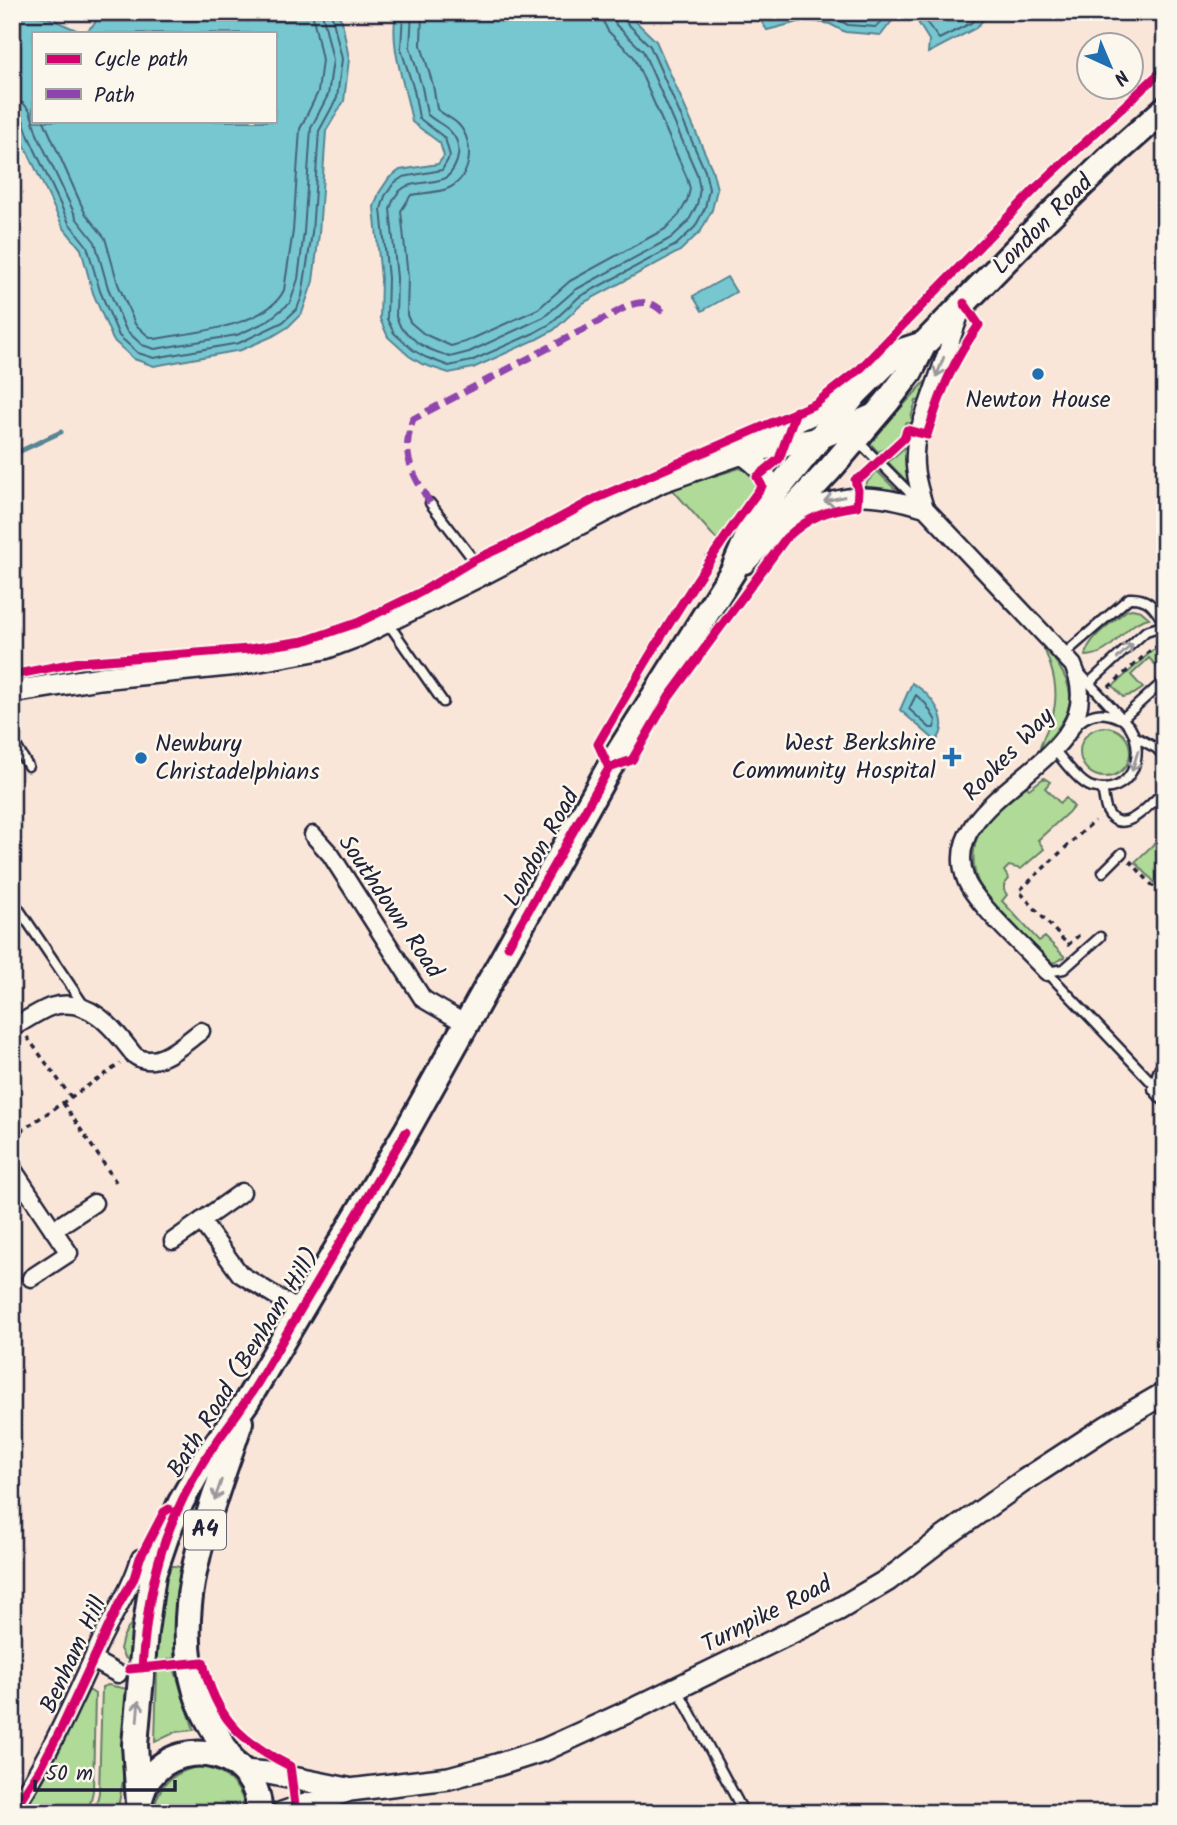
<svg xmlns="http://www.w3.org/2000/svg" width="1177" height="1825" font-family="Kalam,sans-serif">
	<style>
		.green { fill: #afda97; stroke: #687e69; stroke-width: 2 }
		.water { fill: #77c7d0; stroke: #558594; stroke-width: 2 }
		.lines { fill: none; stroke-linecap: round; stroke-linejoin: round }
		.shore { stroke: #446477; stroke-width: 2 }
		.stream { stroke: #558594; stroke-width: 5 }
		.lane-casing { stroke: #22223b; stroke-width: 13 }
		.street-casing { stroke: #22223b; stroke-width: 21 }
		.secondary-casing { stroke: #22223b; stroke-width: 26 }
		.primary-casing { stroke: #22223b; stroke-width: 30 }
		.path { stroke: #22223b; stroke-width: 3.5; stroke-dasharray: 5 5; stroke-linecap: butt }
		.lane { stroke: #fbf7ec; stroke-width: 8 }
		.street { stroke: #fbf7ec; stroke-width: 16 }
		.secondary { stroke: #fbf7ec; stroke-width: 21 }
		.primary { stroke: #fbf7ec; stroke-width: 24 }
		.quiet { stroke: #8e44ad; stroke-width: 7; stroke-dasharray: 14 7; stroke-linecap: butt }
		.cycleway-casing { stroke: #fbf7ec; stroke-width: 13 }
		.cycleway { stroke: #d6006c; stroke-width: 9 }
		.oneway { stroke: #99979c }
		.poi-dot { fill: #1f6fb2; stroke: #fbf7ec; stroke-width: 2.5 }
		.labels { text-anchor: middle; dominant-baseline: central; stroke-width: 5; stroke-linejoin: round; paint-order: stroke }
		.shield { fill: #fbf7ec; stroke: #636270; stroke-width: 2 }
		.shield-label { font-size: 23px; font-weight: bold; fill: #22223b }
		.street-label { font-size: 24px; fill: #22223b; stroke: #fbf7ec }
		.poi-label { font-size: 24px; fill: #22223b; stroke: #fbf7ec }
	</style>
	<rect width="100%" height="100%" fill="#fae6d9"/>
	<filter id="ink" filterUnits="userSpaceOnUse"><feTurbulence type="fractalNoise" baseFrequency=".0143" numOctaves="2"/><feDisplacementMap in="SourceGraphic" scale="14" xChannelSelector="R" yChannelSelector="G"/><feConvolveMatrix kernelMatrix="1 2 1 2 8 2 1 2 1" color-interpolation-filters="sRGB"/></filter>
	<g filter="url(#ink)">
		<!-- green -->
		<path class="green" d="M 925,382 L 928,383 L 923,400 L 916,401 L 911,418 L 916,423 L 905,423 C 900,437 893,445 878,452 L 869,442 Z
			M 910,443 L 910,481 L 909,484 L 888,462 Z
			M 740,468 L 752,474 L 757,485 L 753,494 L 717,540 L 672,489 Z
			M 877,471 L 899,493 L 864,490 L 867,482 Z
			M 1132,609 L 1141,611 L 1149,618 C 1121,624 1116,655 1085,656 C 1088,637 1113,622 1127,610 Z
			M 1043,646 C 1079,686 1080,710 1040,748 C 1042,738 1049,727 1052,717 C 1060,692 1053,669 1043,646 Z
			M 1165,647 L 1165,668 L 1161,671 L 1149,658 L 1131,675 L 1143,688 L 1134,694 L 1123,697 L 1113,686 L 1153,650 Z
			M1080 752a25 25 0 1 1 50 0a25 25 0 1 1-50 0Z
			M 1044,778 L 1050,782 L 1045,788 L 1060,803 L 1066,798 L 1074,807 L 1038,840 L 1044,849 L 1021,869 L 1009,866 L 1004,871 L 1009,879 L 1004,885 L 1004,890 L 1007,895 L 1002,901 L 1039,941 L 1045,937 L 1065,957 L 1054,963 L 1049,960 C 1031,942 985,900 977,879 C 972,865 972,845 980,832 C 991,814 1010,799 1025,785 L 1029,789 Z
			M 1165,833 L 1165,893 L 1135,862 Z
			M 168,1565 L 186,1568 C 177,1598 173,1626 174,1658 L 156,1662 L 159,1608 Z
			M 140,1609 L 130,1661 L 124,1657 L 120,1649 L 123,1637 Z
			M 174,1668 L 194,1730 L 176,1732 L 155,1742 L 157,1671 Z
			M 108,1685 L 132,1690 L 123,1781 L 117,1813 L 94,1813 L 99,1793 L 102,1687 Z
			M 89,1690 L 95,1694 L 93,1791 L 88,1813 L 19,1813 L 49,1766 Z
			M 198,1767 C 226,1770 242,1785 246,1813 L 154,1813 C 156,1786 173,1772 198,1767 Z"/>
		<!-- water -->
		<path class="water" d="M 94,12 L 336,12 L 342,21 L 349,59 L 344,101 L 326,131 L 319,234 L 313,281 L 302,313 L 288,327 L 273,336 L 241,350 L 154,366 L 134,359 L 113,340 L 93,293 L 81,249 L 63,227 L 22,140 L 12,106 L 12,13 L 47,17 L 83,33 L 33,33 L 33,121 L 275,121 L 275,33 L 85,33 L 95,23 Z
			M 396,12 L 503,12 L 533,15 L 541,12 L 626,12 L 656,41 L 712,169 L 717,189 L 712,210 L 701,231 L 680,251 L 583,303 L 554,330 L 537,339 L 473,368 L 449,373 L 422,364 L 409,356 L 388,337 L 380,319 L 381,279 L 374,207 L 379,193 L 389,178 L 400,170 L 438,164 L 444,156 L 440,143 L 412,122 C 406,85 389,50 396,12 Z
			M 755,12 L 899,12 L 881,35 L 845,32 L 830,24 L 806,20 L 767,30 Z
			M 918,12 L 990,12 L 976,28 L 928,53 L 929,40 L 919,24 Z
			M 727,277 L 736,292 L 702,311 L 693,296 Z
			M 912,683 C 931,694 953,721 936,741 L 900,710 Z"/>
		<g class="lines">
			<!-- shore -->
			<path class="shore" d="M 403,12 L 401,49 L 414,90 L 419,118 L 445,138 L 450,156 L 442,170 L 403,177 L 394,183 L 385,196 L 381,209 L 388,278 L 387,319 L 394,333 L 413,350 L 425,357 L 449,366 L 471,361 L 534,333 L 550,324 L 579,297 L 676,245 L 695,227 L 705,208 L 709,189 L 705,171 L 650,46 L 624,20 L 621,12
				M 412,12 L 410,47 L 422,87 L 427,114 C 434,121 443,124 450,131 C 464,145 459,166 446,178 C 421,188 400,175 390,209 L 397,278 L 396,317 L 401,328 L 418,343 L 429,349 L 450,357 L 469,352 L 544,317 L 575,290 L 671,238 L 688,222 L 697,205 L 700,189 L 697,174 L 643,51 L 616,25 L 613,12
				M 422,12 L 421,45 L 433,85 L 437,109 C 443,115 453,118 459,125 C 475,143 472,177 449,188 C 438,193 423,193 411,195 L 401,211 L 408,277 L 407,315 L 410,322 L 424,334 L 451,346 L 465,342 L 538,309 L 570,281 L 665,229 L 679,215 L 687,201 L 690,189 L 687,178 L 634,57 L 608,31 L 603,21 L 602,12
				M 763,12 L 771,21 L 806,13 L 833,17 L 848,25 L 876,27 L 890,12
				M 927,12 L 927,23 L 939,39 L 971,23 L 981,12
				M 12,101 L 23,103 L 30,111 L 37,134 L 77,219 L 95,242 L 108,288 L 126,330 L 142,345 L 155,349 L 237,335 L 266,322 L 290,303 L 298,279 L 304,232 L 311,128 L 328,95 L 333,60 L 322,12
				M 12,110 L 21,114 L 29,137 L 69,223 L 87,246 L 100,291 L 119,336 L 138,353 L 154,358 L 239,343 L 283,322 L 297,309 L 302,296 L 312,233 L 319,131 L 337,98 L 342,59 L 331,12
				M 44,121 L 85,213 L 105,238 L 118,284 L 135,324 L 148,336 L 156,339 C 192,332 267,327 284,290 L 293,231 L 300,129 L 318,92 L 322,60 L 312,12
				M 916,695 L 926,704 L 936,721 L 934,728 L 930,728 L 909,709 Z"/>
			<!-- stream -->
			<path class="stream" d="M 12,455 L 61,432"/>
			<!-- lane casing -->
			<g class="lane-casing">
				<path id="lane" d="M 858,441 L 920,503
					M 430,503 L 482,571
					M 388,623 L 443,702
					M 1063,655 L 1129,598 C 1150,597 1154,608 1165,624
					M 1089,683 L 1146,631 L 1159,627 L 1165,629
					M 1122,719 L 1165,680
					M 1075,726 C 1089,713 1101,710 1119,718
					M 1136,737 L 1156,748 L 1165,757
					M 12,739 L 28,766
					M 1053,748 C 1061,758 1080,784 1092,787 C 1128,798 1148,757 1130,727 L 1077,670
					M 1102,789 C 1104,795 1104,805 1107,811 C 1122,840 1152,802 1165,790
					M 1103,872 L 1122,853
					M 16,905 L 85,1007
					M 1047,972 L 1157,1088
					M 1047,972 L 1064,969 L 1100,937
					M 1157,1088 C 1155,1077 1157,1070 1165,1062
					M 677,1688 L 744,1813"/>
			</g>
			<!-- street casing -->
			<g class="street-casing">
				<path id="street" d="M 961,312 L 918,433 C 911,460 916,481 925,508 L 1073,665 C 1118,764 932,791 966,880 C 975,903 1028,951 1047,972
					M 792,515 C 845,492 870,491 925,508
					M 313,835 L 331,855 L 423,999 L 466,1024
					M 12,1028 C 25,1021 37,1012 50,1007 C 89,995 114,1029 134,1055 C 156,1072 184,1043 201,1031
					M 1157,1088 L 1165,1097
					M 12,1168 L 69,1253 L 31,1278
					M 201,1221 L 240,1274 L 300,1311
					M 53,1230 L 94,1203
					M 173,1241 L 242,1192
					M 93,1660 L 118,1674
					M 12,1812 C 49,1758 74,1699 101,1640 C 114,1613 132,1587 140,1558"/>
			</g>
			<!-- secondary casing -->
			<g class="secondary-casing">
				<path id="secondary" d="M 746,450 L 771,433 L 854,394
					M 742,453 C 761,465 768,475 770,498
					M 12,692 L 100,678 L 238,664 L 325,648 L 357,636 L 484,573 L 662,481 L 742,453 L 820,438 L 876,414
					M 243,1771 L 268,1773 L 348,1789
					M 282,1813 L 350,1790 L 449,1778 L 497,1765 L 544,1750 L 636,1708 L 839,1609 L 888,1580 L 943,1538 L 1022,1482 L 1108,1426 L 1165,1393"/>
			</g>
			<!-- primary casing -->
			<g class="primary-casing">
				<path id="primary" d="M 744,561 L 830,469 L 887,402 L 910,372 L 924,344 L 1040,225 L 1111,157 L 1165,109
					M 233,1763 C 221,1740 203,1716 196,1692 C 169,1602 213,1507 240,1422
					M 139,1802 C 142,1793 144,1784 150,1777 C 184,1733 261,1754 259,1813
					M 139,1803 L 135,1745 L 145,1632 L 153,1575 L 168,1531 L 181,1502 L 204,1461 L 247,1401 L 406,1132 L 609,768 L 733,571 L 757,515 L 856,393 L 896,353 L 924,344"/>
			</g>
			<!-- path -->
			<path class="path" d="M 705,556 L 710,559
				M 1109,687 L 1153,648 L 1165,645
				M 1130,861 L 1165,899
				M 1079,935 L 1068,945 L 1019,891 L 1094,821
				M 27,1037 L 71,1097
				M 63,1103 L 118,1185
				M 12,1137 L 120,1064"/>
			<!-- lane -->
			<use href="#lane" class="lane"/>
			<!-- street -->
			<use href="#street" class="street"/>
			<!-- secondary -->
			<use href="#secondary" class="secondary"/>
			<!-- primary -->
			<use href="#primary" class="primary"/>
			<!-- quiet -->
			<path class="quiet" d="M 430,503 C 412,472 400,455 413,419 L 630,305 C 645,301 651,301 663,312"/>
			<!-- cycleway casing -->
			<g class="cycleway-casing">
				<path id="cycleway" d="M 12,675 L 80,662 L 249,649 L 304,641 L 357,623 L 421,592 L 474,560 L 522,538 L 595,499 L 815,404 L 861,368 L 1038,186 L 1165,68
					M 609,768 L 632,760 L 669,697 L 786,538 C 809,517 826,510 857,506 L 858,490 L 855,480 L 863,476 L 904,438 L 907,430 L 927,435 C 941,392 952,362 979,325 L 964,303
					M 609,768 L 598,744 C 649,655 701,568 762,486 L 757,477 L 779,459 L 796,411
					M 508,946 L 609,768
					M 142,1668 C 148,1587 160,1533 203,1462 C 221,1434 243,1408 260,1379 C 308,1296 357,1214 406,1132
					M 129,1669 L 203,1662 C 215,1717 241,1742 290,1766 L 296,1813
					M 12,1812 L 40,1769 L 62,1727 L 119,1604 L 134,1578 L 140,1558 L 164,1512 L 169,1509"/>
			</g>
			<!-- cycleway -->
			<use href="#cycleway" class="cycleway"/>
		</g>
		<!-- one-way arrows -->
		<defs><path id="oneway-shaft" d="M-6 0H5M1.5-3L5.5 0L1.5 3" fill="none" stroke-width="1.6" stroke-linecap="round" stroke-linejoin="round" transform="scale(1.75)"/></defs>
		<g class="oneway">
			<use href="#oneway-shaft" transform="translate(940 367) rotate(111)"/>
			<use href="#oneway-shaft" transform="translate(834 499) rotate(167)"/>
			<use href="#oneway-shaft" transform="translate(1125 651) rotate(-43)"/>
			<use href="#oneway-shaft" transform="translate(1135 761) rotate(106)"/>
			<use href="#oneway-shaft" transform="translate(218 1490) rotate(109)"/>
			<use href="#oneway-shaft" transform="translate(138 1711) rotate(-85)"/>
		</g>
	</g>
	<!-- markers -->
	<g class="poi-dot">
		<circle cx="1038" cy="374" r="7"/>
		<path d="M948.5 746.5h7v7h7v7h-7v7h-7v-7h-7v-7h7z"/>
		<circle cx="141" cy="758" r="7"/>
	</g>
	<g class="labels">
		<!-- shield labels -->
		<rect class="shield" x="184" y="1510.5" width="42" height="39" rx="5"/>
		<g class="shield-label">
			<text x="205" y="1530">A4</text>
		</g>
		<!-- street labels -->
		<g class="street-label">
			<text transform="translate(1043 225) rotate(-45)">London Road</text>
			<text transform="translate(1009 755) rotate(-46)">Rookes Way</text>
			<text transform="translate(542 848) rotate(-61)">London Road</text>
			<text transform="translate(390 907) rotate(56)">Southdown Road</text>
			<text transform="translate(244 1363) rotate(-58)">Bath Road (Benham Hill)</text>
			<text transform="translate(767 1615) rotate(-27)">Turnpike Road</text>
			<text transform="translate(74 1655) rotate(-65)">Benham Hill</text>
		</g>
		<!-- poi labels -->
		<g class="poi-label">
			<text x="1038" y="400">Newton House</text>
			<text x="936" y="743" text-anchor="end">West Berkshire<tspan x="936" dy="28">Community Hospital</tspan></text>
			<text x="155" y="744" text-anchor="start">Newbury<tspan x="155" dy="28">Christadelphians</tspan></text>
		</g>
	</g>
	<!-- margin -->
	<rect width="1177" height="1825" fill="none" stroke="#fbf7ec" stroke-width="42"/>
	<rect x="21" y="21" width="1135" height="1783" fill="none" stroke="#22223b" stroke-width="2.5" filter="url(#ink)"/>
	<!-- legend -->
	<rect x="32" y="32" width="245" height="91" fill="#fbf7ec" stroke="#a4a2a5" stroke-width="2"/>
	<rect x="46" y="54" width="35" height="10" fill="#d6006c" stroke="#a4a2a5" stroke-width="2"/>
	<text x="94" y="66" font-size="21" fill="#22223b">Cycle path</text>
	<rect x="46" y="89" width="35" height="10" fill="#8e44ad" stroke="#a4a2a5" stroke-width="2"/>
	<text x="94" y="102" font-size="21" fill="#22223b">Path</text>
	<!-- north arrow -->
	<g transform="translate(1110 66) rotate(136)"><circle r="33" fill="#fbf7ec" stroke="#a4a2a5" stroke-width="2"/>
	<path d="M0-5L12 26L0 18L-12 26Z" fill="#1f6fb2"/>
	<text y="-10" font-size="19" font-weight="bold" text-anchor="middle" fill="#22223b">N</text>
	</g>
	<!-- scale -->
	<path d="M35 1780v10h140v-10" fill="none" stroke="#22223b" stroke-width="3.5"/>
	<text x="46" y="1780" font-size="21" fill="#22223b" stroke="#fbf7ec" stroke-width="5" paint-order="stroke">50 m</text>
</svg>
